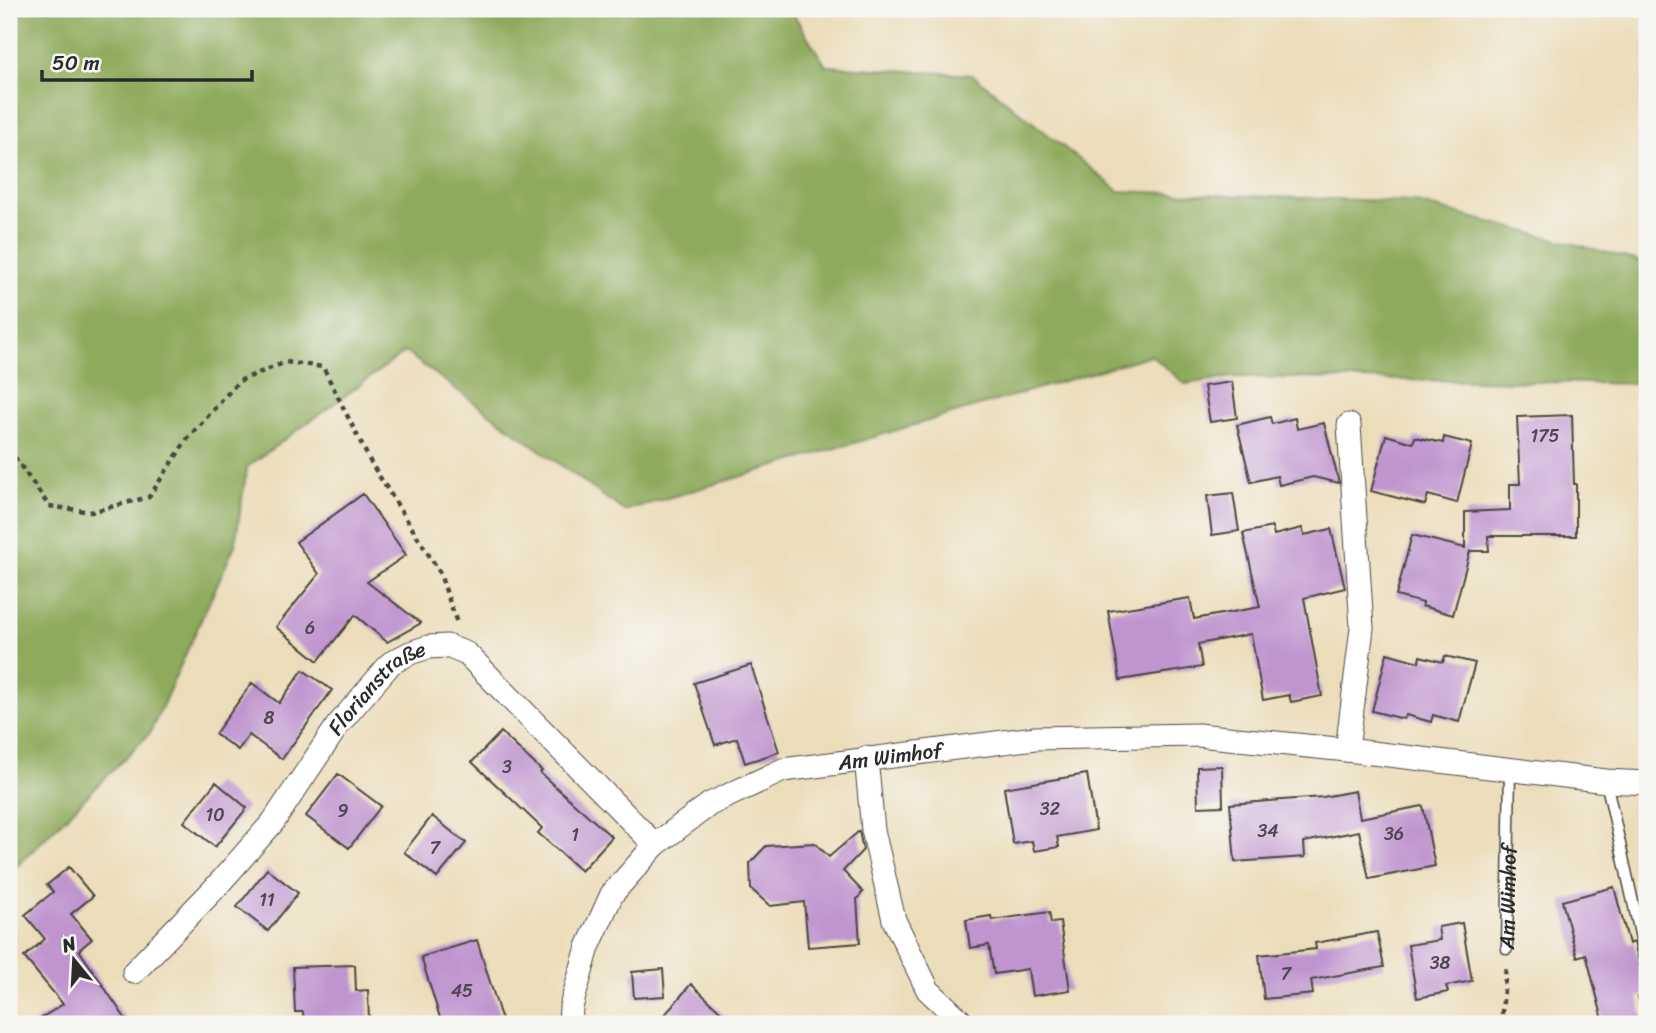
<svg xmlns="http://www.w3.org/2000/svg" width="1656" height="1033" font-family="Sriracha,sans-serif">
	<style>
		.forest { fill: #8eaa5c; stroke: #5c6a44; stroke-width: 2 }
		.building { fill: #bf94cf }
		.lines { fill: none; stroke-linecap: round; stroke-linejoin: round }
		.service-casing { stroke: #484640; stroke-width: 13 }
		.minor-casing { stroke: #484640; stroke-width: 25 }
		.path { stroke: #484640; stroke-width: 4.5; stroke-dasharray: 5 5; stroke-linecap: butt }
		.service { stroke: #fff; stroke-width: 10 }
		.minor { stroke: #fff; stroke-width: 23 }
		.labels { text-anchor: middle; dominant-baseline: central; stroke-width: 5; stroke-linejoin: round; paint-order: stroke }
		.number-label { font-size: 18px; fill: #504554 }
		.street-label { font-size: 21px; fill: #2b2b2b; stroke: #f6f6f2 }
	</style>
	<rect width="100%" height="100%" fill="#f6f6f2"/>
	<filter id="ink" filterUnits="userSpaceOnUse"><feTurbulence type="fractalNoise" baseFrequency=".0143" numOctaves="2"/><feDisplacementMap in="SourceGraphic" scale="14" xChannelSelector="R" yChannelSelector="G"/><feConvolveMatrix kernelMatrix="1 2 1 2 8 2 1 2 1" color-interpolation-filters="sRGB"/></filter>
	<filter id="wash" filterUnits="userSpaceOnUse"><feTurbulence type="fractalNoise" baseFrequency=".00686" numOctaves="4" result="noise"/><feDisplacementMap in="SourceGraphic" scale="28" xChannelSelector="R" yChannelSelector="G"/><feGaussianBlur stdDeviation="1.57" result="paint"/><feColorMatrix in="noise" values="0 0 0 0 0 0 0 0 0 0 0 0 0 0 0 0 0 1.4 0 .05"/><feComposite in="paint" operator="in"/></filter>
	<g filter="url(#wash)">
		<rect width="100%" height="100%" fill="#ecddba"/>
		<!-- forest -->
		<path class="forest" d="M 34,9 L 790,9 L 826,66 L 973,75 L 1119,191 L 1413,202 L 1647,263 L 1647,384 L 1233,377 L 1185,384 L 1151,355 L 624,511 L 405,352 L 247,467 L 235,545 L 150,733 L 9,874 L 9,15 Z"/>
		<g id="blocks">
			<!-- building -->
			<path class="building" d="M 1232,382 L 1237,418 L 1210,422 L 1204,386 Z
				M 1572,415 L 1574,484 L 1576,484 L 1576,536 L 1488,536 L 1489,551 L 1470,551 L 1453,615 L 1422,606 L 1423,603 L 1396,596 L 1412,535 L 1465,548 L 1465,512 L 1510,510 L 1510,484 L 1520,484 L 1517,417 Z
				M 1270,417 L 1272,424 L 1295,418 L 1297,429 L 1324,423 L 1339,483 L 1313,477 L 1279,485 L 1277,476 L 1251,482 L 1237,425 Z
				M 1386,435 L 1413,443 L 1415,437 L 1443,443 L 1444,437 L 1472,444 L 1457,503 L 1428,495 L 1425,505 L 1371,491 Z
				M 1233,493 L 1239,531 L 1212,535 L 1207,496 Z
				M 363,494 L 406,555 L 367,582 L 421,623 L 387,642 L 355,615 L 318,661 L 276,627 L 319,574 L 296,542 Z
				M 1272,527 L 1274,535 L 1302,528 L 1304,535 L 1331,529 L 1345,588 L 1304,598 L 1322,696 L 1291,702 L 1289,695 L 1263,700 L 1251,634 L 1198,644 L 1202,667 L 1120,680 L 1108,611 L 1190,598 L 1194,619 L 1260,607 L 1243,533 Z
				M 1387,653 L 1419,662 L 1420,656 L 1443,662 L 1445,656 L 1475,663 L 1459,722 L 1433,715 L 1431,722 L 1406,715 L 1404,719 L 1372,711 Z
				M 751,665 L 779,752 L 745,763 L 737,738 L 715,745 L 694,683 Z
				M 303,670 L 332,690 L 282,759 L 249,735 L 238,750 L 215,734 L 252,683 L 279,703 Z
				M 501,732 L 542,771 L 540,773 L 612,837 L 581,871 L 538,833 L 542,828 L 472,762 Z
				M 1222,766 L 1223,806 L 1198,807 L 1197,767 Z
				M 338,774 L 381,806 L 349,848 L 306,816 Z
				M 1087,774 L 1096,830 L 1057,837 L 1059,847 L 1034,851 L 1032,841 L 1013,844 L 1004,788 Z
				M 216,782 L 247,808 L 215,847 L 184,822 Z
				M 1355,791 L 1360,818 L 1423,806 L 1435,866 L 1369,879 L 1359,831 L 1304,842 L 1305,857 L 1235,862 L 1230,804 L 1323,797 Z
				M 432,816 L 466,843 L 437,878 L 404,852 Z
				M 859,831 L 863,850 L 843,871 L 863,892 L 857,899 L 860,943 L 808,947 L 804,902 L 770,906 L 751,889 L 750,863 L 766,846 L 815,843 L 829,857 Z
				M 69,867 L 93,896 L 71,914 L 92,939 L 79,950 L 129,1024 L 32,1024 L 63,1004 L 24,957 L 45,939 L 25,915 L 53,892 L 47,885 Z
				M 267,869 L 298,893 L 268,931 L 237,907 Z
				M 1614,887 L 1629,944 L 1634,942 L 1647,995 L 1638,997 L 1645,1024 L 1604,1024 L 1586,954 L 1577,957 L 1562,901 Z
				M 1049,912 L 1051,923 L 1060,922 L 1070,990 L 1032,996 L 1028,969 L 994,974 L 989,945 L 970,948 L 966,920 L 991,916 L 992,920 Z
				M 1462,923 L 1472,981 L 1446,986 L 1448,992 L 1417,998 L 1408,945 L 1440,940 L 1438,927 Z
				M 1377,932 L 1384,967 L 1311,980 L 1313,994 L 1264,999 L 1259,955 L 1316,949 L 1315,943 Z
				M 477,940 L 503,1024 L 442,1024 L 421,957 Z
				M 355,965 L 356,991 L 368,990 L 369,1024 L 304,1024 L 303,1012 L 295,1012 L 293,967 Z
				M 663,969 L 665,996 L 634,998 L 632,972 Z
				M 691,984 L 734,1024 L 657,1024 Z"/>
		</g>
	</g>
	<g filter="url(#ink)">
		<use href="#blocks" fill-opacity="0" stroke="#484640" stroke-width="2"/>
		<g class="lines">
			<!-- service casing -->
			<g class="service-casing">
				<g id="service">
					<path d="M 1606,781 L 1647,965"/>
					<path id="s1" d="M 1507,949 L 1510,768"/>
				</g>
			</g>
			<!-- minor casing -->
			<g class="minor-casing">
				<g id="minor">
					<path d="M 1347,750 L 1362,628 L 1349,425"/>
					<path d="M 866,758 L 873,830 L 894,920 L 928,990 L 964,1024"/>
					<path id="s2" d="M 134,972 L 216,887 L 273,822 L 338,725 L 391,663 L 410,653 L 428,647 L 447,646 L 467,654 L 655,845"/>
					<path id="s3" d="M 570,1024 L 571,1007 L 588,947 L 612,894 L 655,845 L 710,804 L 783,770 L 1035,738 L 1198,735 L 1347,750 L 1606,781 L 1647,783"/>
				</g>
			</g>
			<!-- path -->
			<path class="path" d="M 9,449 L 49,506 L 91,512 L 149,497 L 188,438 L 239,381 L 286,362 L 323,367 L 371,463 L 439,571 L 457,623
				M 1501,1024 L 1506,967"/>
			<!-- service -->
			<use href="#service" class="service"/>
			<!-- minor -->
			<use href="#minor" class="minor"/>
		</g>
	</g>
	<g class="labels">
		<!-- number labels -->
		<g class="number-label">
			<text x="1545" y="436">175</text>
			<text x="310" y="628">6</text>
			<text x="269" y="718">8</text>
			<text x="507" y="767">3</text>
			<text x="1050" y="809">32</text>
			<text x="343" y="811">9</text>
			<text x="215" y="815">10</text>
			<text x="1268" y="831">34</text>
			<text x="1394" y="834">36</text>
			<text x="575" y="835">1</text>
			<text x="435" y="848">7</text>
			<text x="267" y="900">11</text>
			<text x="1440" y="963">38</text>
			<text x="1286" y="974">7</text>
			<text x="462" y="991">45</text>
		</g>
		<!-- street labels -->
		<g class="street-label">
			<text stroke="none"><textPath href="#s2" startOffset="376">Florianstraße</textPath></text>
			<text stroke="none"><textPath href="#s3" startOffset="460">Am Wimhof</textPath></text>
			<text stroke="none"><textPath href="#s1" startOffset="52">Am Wimhof</textPath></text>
		</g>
	</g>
	<!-- margin -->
	<rect width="1656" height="1033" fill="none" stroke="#f6f6f2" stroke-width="35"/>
	<!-- north arrow -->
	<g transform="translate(74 960) rotate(342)" stroke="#f6f6f2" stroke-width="5" paint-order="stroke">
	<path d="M0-5L12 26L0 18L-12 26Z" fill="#2b2b2b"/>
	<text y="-10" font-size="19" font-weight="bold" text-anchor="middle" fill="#2b2b2b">N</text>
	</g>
	<!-- scale -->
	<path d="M42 70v10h210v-10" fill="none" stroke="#2b2b2b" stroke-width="3.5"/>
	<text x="52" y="70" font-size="21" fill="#2b2b2b" stroke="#f6f6f2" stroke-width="5" paint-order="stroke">50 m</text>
</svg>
